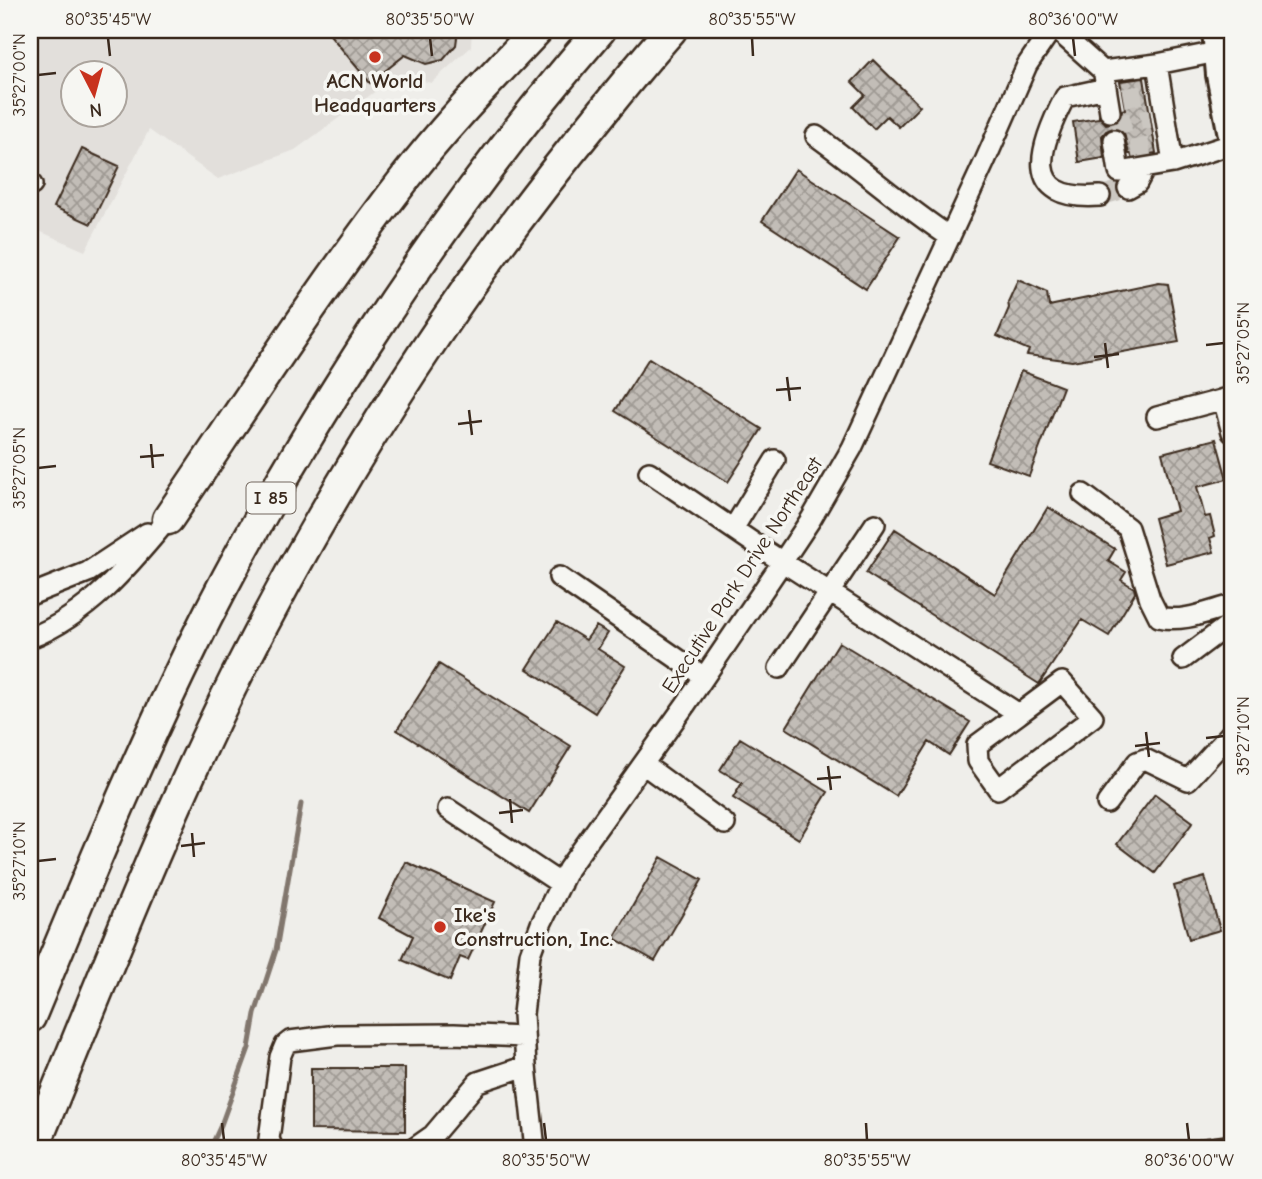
<svg xmlns="http://www.w3.org/2000/svg" width="1262" height="1179" font-family="'Comic Neue',sans-serif">
	<style>
		.built { fill: #e2dfdb; fill-rule: evenodd }
		.lines { fill: none; stroke-linecap: round; stroke-linejoin: round }
		.stream { stroke: #81766d; stroke-width: 5 }
		.building { fill: url(#building-cross-hatch); stroke: #3b2a1e; stroke-width: 2 }
		.minor-tunnel { stroke: #cbc7c1; stroke-width: 19; stroke-dasharray: 19 10; stroke-linecap: butt }
		.minor-casing { stroke: #3b2a1e; stroke-width: 24 }
		.major-casing { stroke: #3b2a1e; stroke-width: 30 }
		.highway-casing { stroke: #3b2a1e; stroke-width: 35 }
		.minor { stroke: #f6f6f2; stroke-width: 19 }
		.major { stroke: #f6f6f2; stroke-width: 24 }
		.highway { stroke: #f6f6f2; stroke-width: 30 }
		.ticks { fill: none; stroke: #3b2a1e; stroke-width: 2.5 }
		.poi-dot { fill: #c8321e; stroke: #f6f6f2; stroke-width: 2.5 }
		.labels { text-anchor: middle; dominant-baseline: central; stroke-width: 7; stroke-linejoin: round; paint-order: stroke }
		.shield { fill: #f6f6f2; stroke: #73675e; stroke-width: 2 }
		.shield-label { font-size: 19px; font-weight: bold; fill: #3b2a1e }
		.poi-label { font-size: 21px; font-weight: bold; fill: #3b2a1e; stroke: #f6f6f2 }
		.street-label { font-size: 21px; fill: #3b2a1e; stroke: #f6f6f2 }
		.neatline { fill: none; stroke: #3b2a1e; stroke-width: 2.5 }
		.ticks-label { font-size: 18px; text-anchor: middle; fill: #3b2a1e }
	</style>
	<defs>
		<pattern id="building-cross-hatch" width="8" height="8" patternUnits="userSpaceOnUse" patternTransform="scale(1.75)"><rect width="8" height="8" fill="#c2bdb7"/><path d="M0 0l8 8M0 8l8-8" fill="none" stroke="#9f9a94"/></pattern>
	</defs>
	<rect width="100%" height="100%" fill="#efeeea"/>
	<filter id="ink" filterUnits="userSpaceOnUse"><feTurbulence type="fractalNoise" baseFrequency=".0143" numOctaves="2"/><feDisplacementMap in="SourceGraphic" scale="14" xChannelSelector="R" yChannelSelector="G"/><feConvolveMatrix kernelMatrix="1 2 1 2 8 2 1 2 1" color-interpolation-filters="sRGB"/></filter>
	<g filter="url(#ink)">
		<!-- built -->
		<path class="built" d="M 30,30 L 472,30 L 471,47 L 431,83 L 399,74 L 295,150 L 218,179 L 149,130 L 85,251 L 30,227 ZM 74,74 L 116,74 L 116,116 L 74,116 Z"/>
		<g class="lines">
			<!-- stream -->
			<path class="stream" d="M 210,1149 L 221,1125 L 249,1048 L 255,1014 L 276,950 L 301,804"/>
		</g>
		<!-- building -->
		<path class="building" d="M 326,30 L 458,30 L 456,45 L 443,60 L 426,64 L 405,55 L 370,83 Z
			M 873,60 L 920,106 L 899,127 L 887,116 L 874,129 L 853,107 L 865,95 L 852,82 Z
			M 1144,78 L 1156,153 L 1132,157 L 1131,154 L 1129,154 L 1124,133 L 1113,128 L 1106,131 L 1102,136 L 1104,158 L 1079,162 L 1073,122 L 1099,118 L 1099,116 L 1106,124 L 1117,122 L 1121,117 L 1122,110 L 1125,109 L 1120,81 Z
			M 82,149 L 119,166 L 91,224 L 54,207 Z
			M 796,169 L 900,237 L 866,289 L 762,221 Z
			M 1018,280 L 1047,293 L 1049,306 L 1159,283 L 1168,284 L 1179,342 L 1072,361 L 1027,355 L 1029,350 L 997,336 L 1009,308 L 1008,302 Z
			M 649,358 L 762,429 L 728,482 L 615,411 Z
			M 1021,371 L 1063,387 L 1029,476 L 987,461 Z
			M 1216,439 L 1227,479 L 1197,487 L 1205,517 L 1210,516 L 1215,536 L 1210,538 L 1214,552 L 1166,564 L 1154,518 L 1177,511 L 1162,453 Z
			M 1048,507 L 1115,549 L 1108,561 L 1126,572 L 1121,580 L 1134,588 L 1135,593 L 1109,636 L 1082,620 L 1039,684 L 866,573 L 895,529 L 995,594 Z
			M 557,622 L 586,640 L 596,626 L 608,633 L 598,649 L 625,666 L 595,713 L 527,669 Z
			M 839,642 L 970,722 L 949,755 L 929,742 L 896,796 L 786,728 Z
			M 439,664 L 571,746 L 529,813 L 397,730 Z
			M 740,738 L 828,792 L 799,839 L 733,798 L 742,783 L 720,770 Z
			M 1155,794 L 1193,822 L 1155,873 L 1117,844 Z
			M 661,857 L 702,880 L 655,961 L 614,938 Z
			M 406,862 L 495,902 L 468,960 L 460,957 L 450,981 L 402,960 L 413,936 L 379,918 Z
			M 1205,877 L 1220,930 L 1189,939 L 1174,886 Z
			M 311,1068 L 405,1068 L 405,1131 L 311,1130 Z"/>
		<g class="lines">
			<!-- minor-tunnel -->
			<path class="minor-tunnel" d="M 1123,98 L 1146,94
				M 1112,125 L 1150,119
				M 1131,150 L 1154,146
				M 1100,196 L 1128,188"/>
			<!-- minor casing -->
			<g class="minor-casing">
				<path id="minor" d="M 1057,30 L 1103,71 L 1157,64
					M 1217,52 L 1157,64 L 1173,163 L 1232,144
					M 1104,75 L 1110,112
					M 816,136 C 862,169 903,206 950,237
					M 1114,140 L 1119,172 L 1173,163
					M 30,184 L 32,185
					M 1128,188 L 1137,183 L 1145,168
					M 1100,196 C 1019,202 1040,145 1065,97 L 1106,88
					M 1223,399 L 1232,432
					M 1157,417 L 1232,397
					M 649,472 L 764,550 L 1019,714 L 1062,682 L 1093,717 L 998,789 L 978,761 L 977,745 L 1019,714
					M 1083,494 L 1128,528 L 1150,599 L 1159,617 C 1183,623 1209,611 1232,605
					M 733,529 L 775,460
					M 559,577 L 704,677
					M 30,595 L 88,572 L 147,533
					M 30,638 C 89,615 129,566 168,519
					M 1183,659 L 1232,622
					M 779,668 L 875,524
					M 643,764 L 725,824
					M 1107,803 L 1137,762 L 1145,759 L 1188,780 L 1232,732
					M 448,809 L 561,884
					M 273,1149 L 269,1139 L 280,1057 L 285,1045 L 290,1041 L 337,1035 L 454,1034 L 524,1037
					M 413,1149 L 433,1135 L 478,1082 L 526,1066
					M 535,1149 L 526,1066 L 523,1014 L 530,954 L 541,924 L 568,869 L 686,704 L 783,561 L 811,519 L 852,448 L 985,161 L 1027,65 L 1051,30
					M 1205,1149 L 1232,1145"/>
			</g>
			<!-- major casing -->
			<g class="major-casing">
				<path id="major" d="M 1215,30 L 1219,75 L 1232,140"/>
			</g>
			<!-- highway casing -->
			<g class="highway-casing">
				<path id="highway" d="M 168,519 C 246,404 321,287 406,177 C 446,125 492,78 537,30
					M 30,1017 C 82,891 134,765 194,643 C 244,541 302,443 363,348 C 435,237 513,130 600,30
					M 33,1149 C 98,991 160,830 236,677 C 336,479 455,291 596,120 C 620,90 645,59 671,30"/>
			</g>
			<!-- minor -->
			<use href="#minor" class="minor"/>
			<!-- major -->
			<use href="#major" class="major"/>
			<!-- highway -->
			<use href="#highway" class="highway"/>
		</g>
	</g>
	<!-- ticks -->
	<path class="ticks" d="M 108,38 L 110,56M 430,38 L 432,56M 752,38 L 753,56M 1073,38 L 1075,56M 38,75 L 56,73M 1105,343 L 1108,368M 1206,345 L 1224,343M 1094,357 L 1119,354M 787,377 L 790,401M 776,390 L 801,388M 469,410 L 472,435M 458,424 L 482,421M 151,444 L 153,468M 140,457 L 164,455M 38,468 L 56,466M 1146,732 L 1149,757M 1206,738 L 1224,736M 1135,746 L 1160,743M 828,766 L 831,790M 817,779 L 841,777M 510,799 L 512,823M 499,813 L 523,810M 192,833 L 194,857M 181,846 L 205,843M 38,861 L 56,859M 222,1123 L 224,1140M 544,1123 L 546,1140M 866,1123 L 867,1140M 1187,1123 L 1189,1140"/>
	<!-- markers -->
	<g class="poi-dot">
		<circle cx="375" cy="57" r="7"/>
		<circle cx="440" cy="927" r="7"/>
	</g>
	<g class="labels">
		<!-- shield labels -->
		<rect class="shield" x="246.5" y="482.5" width="49" height="31" rx="5"/>
		<g class="shield-label">
			<text x="271" y="498">I 85</text>
		</g>
		<!-- poi labels -->
		<g class="poi-label">
			<text x="375" y="81">ACN World<tspan x="375" dy="24">Headquarters</tspan></text>
			<text x="454" y="915" text-anchor="start">Ike's<tspan x="454" dy="24">Construction, Inc.</tspan></text>
		</g>
		<!-- street labels -->
		<g class="street-label">
			<text transform="translate(742 575) rotate(-57)">Executive Park Drive Northeast</text>
		</g>
	</g>
	<!-- margin -->
	<rect width="1262" height="1179" fill="none" stroke="#f6f6f2" stroke-width="77"/>
	<!-- north arrow -->
	<g transform="translate(94 94) rotate(174)"><circle r="33" fill="#f6f6f2" stroke="#aba49d" stroke-width="2"/>
	<path d="M0-5L12 26L0 18L-12 26Z" fill="#c8321e"/>
	<text y="-10" font-size="19" font-weight="bold" text-anchor="middle" fill="#3b2a1e">N</text>
	</g>
	<rect x="38" y="38" width="1186" height="1102" class="neatline"/>
	<g class="ticks-label">
		<text x="108" y="25">80°35'45"W</text>
		<text x="430" y="25">80°35'50"W</text>
		<text x="752" y="25">80°35'55"W</text>
		<text x="1073" y="25">80°36'00"W</text>
		<text transform="translate(19 75) rotate(-90)" y="6">35°27'00"N</text>
		<text transform="translate(1243 343) rotate(-90)" y="6">35°27'05"N</text>
		<text transform="translate(19 468) rotate(-90)" y="6">35°27'05"N</text>
		<text transform="translate(1243 736) rotate(-90)" y="6">35°27'10"N</text>
		<text transform="translate(19 861) rotate(-90)" y="6">35°27'10"N</text>
		<text x="224" y="1166">80°35'45"W</text>
		<text x="546" y="1166">80°35'50"W</text>
		<text x="867" y="1166">80°35'55"W</text>
		<text x="1189" y="1166">80°36'00"W</text>
	</g>
</svg>
